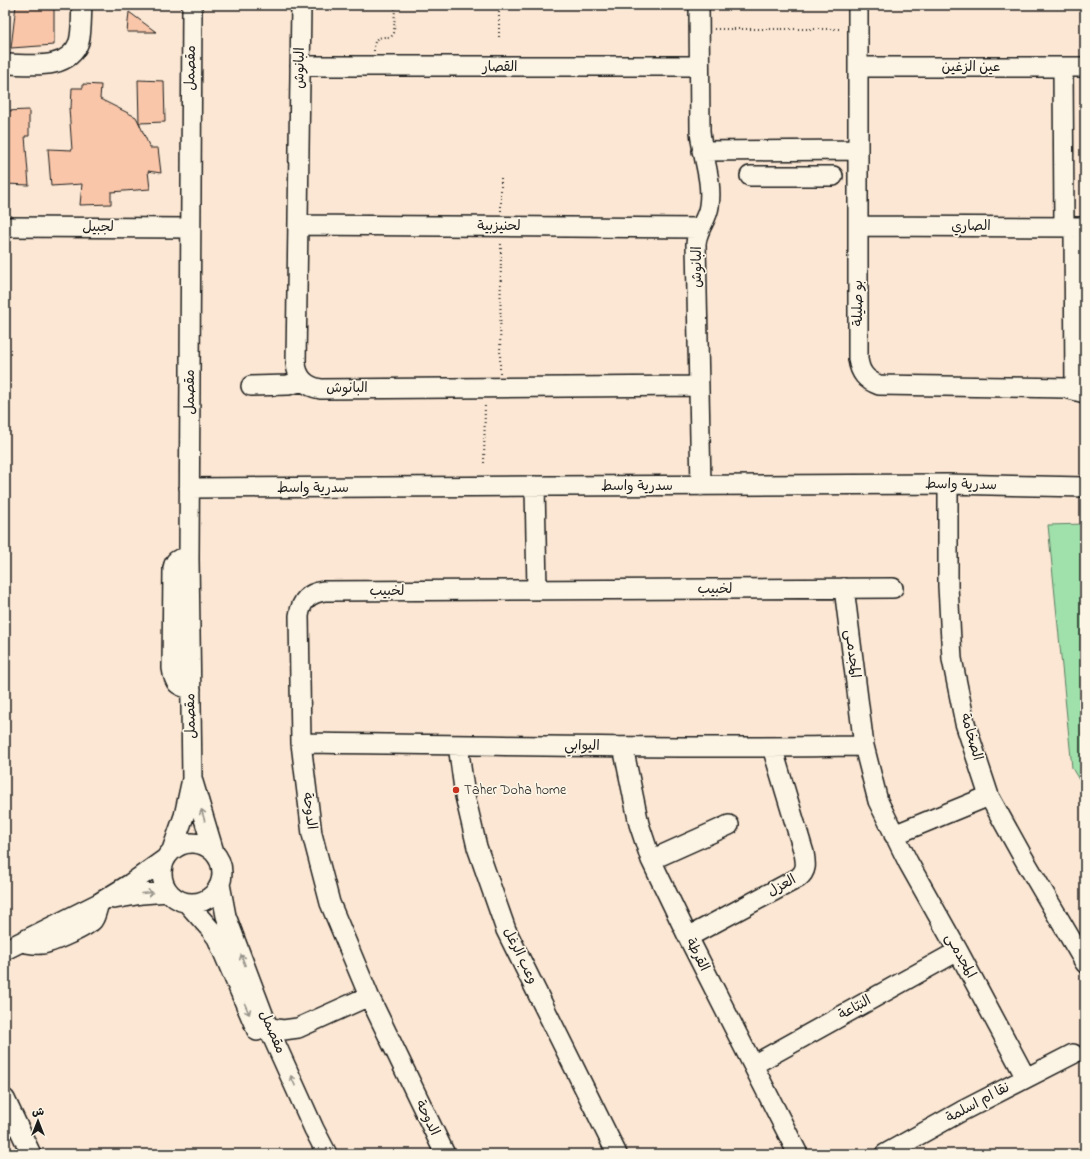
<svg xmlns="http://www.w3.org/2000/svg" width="1090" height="1159" font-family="'Indie Flower','Playpen Sans Arabic',sans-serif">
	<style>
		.green { fill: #a0e1ab; stroke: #5e7e64 }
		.building { fill: #f9c6a9; stroke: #1c1c1c }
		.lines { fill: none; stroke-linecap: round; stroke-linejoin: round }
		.minor-casing { stroke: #1c1c1c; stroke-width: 22 }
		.path { stroke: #1c1c1c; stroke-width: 2; stroke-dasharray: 1 3; stroke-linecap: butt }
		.minor { stroke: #fcf5e5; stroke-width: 19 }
		.oneway { stroke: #97938b }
		.poi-dot { fill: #c8321e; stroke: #fcf5e5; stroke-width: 1.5 }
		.labels { text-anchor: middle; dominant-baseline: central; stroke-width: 3.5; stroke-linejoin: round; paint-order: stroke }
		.street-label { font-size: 14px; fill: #1c1c1c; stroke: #fcf5e5 }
		.poi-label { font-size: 14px; fill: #1c1c1c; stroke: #fcf5e5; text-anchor: start }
	</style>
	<rect width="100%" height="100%" fill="#fbe7d3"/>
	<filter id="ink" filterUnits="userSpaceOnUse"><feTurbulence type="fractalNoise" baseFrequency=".025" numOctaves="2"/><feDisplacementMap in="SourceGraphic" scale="8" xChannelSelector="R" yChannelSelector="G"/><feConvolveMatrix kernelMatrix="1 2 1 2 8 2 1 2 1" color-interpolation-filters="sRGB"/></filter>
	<g filter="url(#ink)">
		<!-- green -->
		<path class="green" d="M 1085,524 L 1085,790 L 1072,768 L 1048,525 Z"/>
		<!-- building -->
		<path class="building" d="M 16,5 L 54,5 L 54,45 L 11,48 Z
			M 129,12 L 156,32 L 127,32 Z
			M 138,80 L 164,81 L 165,122 L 139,123 L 150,148 L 158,148 L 161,173 L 148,171 L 150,189 L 111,192 L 111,204 L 80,205 L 82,184 L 51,186 L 48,149 L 72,150 L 69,108 L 71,108 L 72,88 L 83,88 L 83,84 L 101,85 L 100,99 L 136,117 L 139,123 Z
			M 29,110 L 29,136 L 25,136 L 29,185 L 5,184 L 5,111 Z"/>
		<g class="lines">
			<!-- minor casing -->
			<g class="minor-casing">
				<path id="minor" d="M 301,5 L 296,363 C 297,378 306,387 321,389 L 698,386
					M 699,5 L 700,131 C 702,157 713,180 709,206 C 707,221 697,228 696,244 L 701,486
					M 858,5 L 858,359 C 860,373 866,380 879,385 L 1066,388 L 1085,393
					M 5,64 C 29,64 68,72 79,42 C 82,31 81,17 82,5
					M 300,66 L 699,66
					M 858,67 L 1085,67
					M 1063,67 L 1064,227
					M 702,151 L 858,150
					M 750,176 L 833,176
					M 298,225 L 699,228
					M 858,226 L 1085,227
					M 5,227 L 190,228
					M 1074,227 L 1075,389
					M 251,386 L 288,385 L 303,381
					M 948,484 L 948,586 L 952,659 L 965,723 L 989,796 L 1024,859 L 1085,963
					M 535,486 L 537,590
					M 189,488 L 948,484 L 1085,487
					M 189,559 C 181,558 175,558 173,568 L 172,668 C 174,683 177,686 191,689
					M 844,588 L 864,746 L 878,801 L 908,862 L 958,951 L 1026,1078
					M 301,743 C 488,745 676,749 864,746
					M 458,745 L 465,796 L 477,847 L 506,930 L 617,1154
					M 623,747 L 639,824 L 651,860 L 688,937 L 798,1154
					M 193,782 L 214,852
					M 894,835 L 989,796
					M162 873a30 30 0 1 1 60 0a30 30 0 1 1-60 0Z
					M 172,850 L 184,816 L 192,779 L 189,559 L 192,5
					M 651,860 L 729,825
					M 220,884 L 226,916 L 268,1027 L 314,1129 L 327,1154
					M 114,899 L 142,894 L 168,892
					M 187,903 L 211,930 L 217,938 L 257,1031
					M 688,937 L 798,878 C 807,871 806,864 804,853 L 772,747
					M 26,943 C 32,944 37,945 42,944 C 51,943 87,927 93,920 C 96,916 97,909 99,903
					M 5,950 L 99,903 L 130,884 L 165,859
					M 268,1027 L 283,1030 L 298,1028 L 369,996
					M 753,1065 L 958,951
					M 5,1099 L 31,1154
					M 445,1154 L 369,996 L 330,903 L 312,834 L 301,743 L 299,616 C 301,601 309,593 324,591 L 893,588
					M 885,1154 L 962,1111 L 1073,1054"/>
			</g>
			<!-- path -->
			<path class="path" d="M 714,29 L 839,29
				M 499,37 L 499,5
				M 374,51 C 374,37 377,37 391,37 L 394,33 L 395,5
				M 501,211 L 501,178
				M 500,373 L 501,241
				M 484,463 L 485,403"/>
			<!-- minor -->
			<use href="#minor" class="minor"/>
		</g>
		<!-- one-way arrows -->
		<defs><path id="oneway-shaft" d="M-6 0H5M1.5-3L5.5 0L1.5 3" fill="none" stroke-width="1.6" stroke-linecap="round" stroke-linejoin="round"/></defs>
		<g class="oneway">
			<use href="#oneway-shaft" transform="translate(203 815) rotate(-107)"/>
			<use href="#oneway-shaft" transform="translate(147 893) rotate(-5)"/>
			<use href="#oneway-shaft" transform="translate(243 960) rotate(-111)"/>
			<use href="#oneway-shaft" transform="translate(247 1009) rotate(66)"/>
			<use href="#oneway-shaft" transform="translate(293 1081) rotate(-114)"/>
		</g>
	</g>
	<!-- markers -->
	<circle class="poi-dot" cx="456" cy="790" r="4"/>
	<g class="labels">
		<!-- street labels -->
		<g class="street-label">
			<text x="500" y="67">القصار</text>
			<text x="971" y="67">عين الزغين</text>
			<text transform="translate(191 68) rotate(-89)">مقصمل</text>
			<text transform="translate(300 68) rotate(-89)">البانوش</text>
			<text x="499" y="226">لحنيزبية</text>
			<text x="971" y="226">الصاري</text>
			<text x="98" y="227">لجبيل</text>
			<text transform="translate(697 267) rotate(-90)">البانوش</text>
			<text transform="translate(858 303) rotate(-90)">بو صليلة</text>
			<text x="347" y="388">البانوش</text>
			<text transform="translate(190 392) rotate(-90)">مقصمل</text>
			<text transform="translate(961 485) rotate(1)">سدرية واسط</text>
			<text x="637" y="486">سدرية واسط</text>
			<text x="313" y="488">سدرية واسط</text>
			<text x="715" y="589">لخبيب</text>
			<text x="387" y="591">لخبيب</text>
			<text transform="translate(852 654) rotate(83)">المجدمـى</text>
			<text transform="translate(191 716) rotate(-91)">مقصمل</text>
			<text transform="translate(971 737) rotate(74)">الصخامة</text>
			<text transform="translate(582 746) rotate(1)">اليوابي</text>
			<text transform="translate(309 811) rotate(83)">الدوحة</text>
			<text transform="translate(782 886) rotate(-29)">العزل</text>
			<text transform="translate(697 955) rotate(63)">القرطة</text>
			<text transform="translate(520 956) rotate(64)">وعب الرغل</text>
			<text transform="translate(960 956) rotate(61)">المجدمـى</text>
			<text transform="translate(855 1008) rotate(-29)">النبّاعة</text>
			<text transform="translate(272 1032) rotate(67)">مقصمل</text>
			<text transform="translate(978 1103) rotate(-28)">نقا ام اسلمة</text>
			<text transform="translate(427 1118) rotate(64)">الدوحة</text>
		</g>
		<!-- poi labels -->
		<g class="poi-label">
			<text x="464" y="790">Taher Doha home</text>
		</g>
	</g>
	<!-- margin -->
	<rect width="1090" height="1159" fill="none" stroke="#fcf5e5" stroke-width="20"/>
	<rect x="10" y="10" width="1070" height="1139" fill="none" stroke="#1c1c1c" stroke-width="1.5" filter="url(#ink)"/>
	<!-- north arrow -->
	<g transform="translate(38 1121)" stroke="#fcf5e5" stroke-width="3" paint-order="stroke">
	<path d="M0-3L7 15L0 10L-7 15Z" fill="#1c1c1c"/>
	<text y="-6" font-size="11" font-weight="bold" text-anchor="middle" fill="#1c1c1c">ش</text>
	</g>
</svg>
